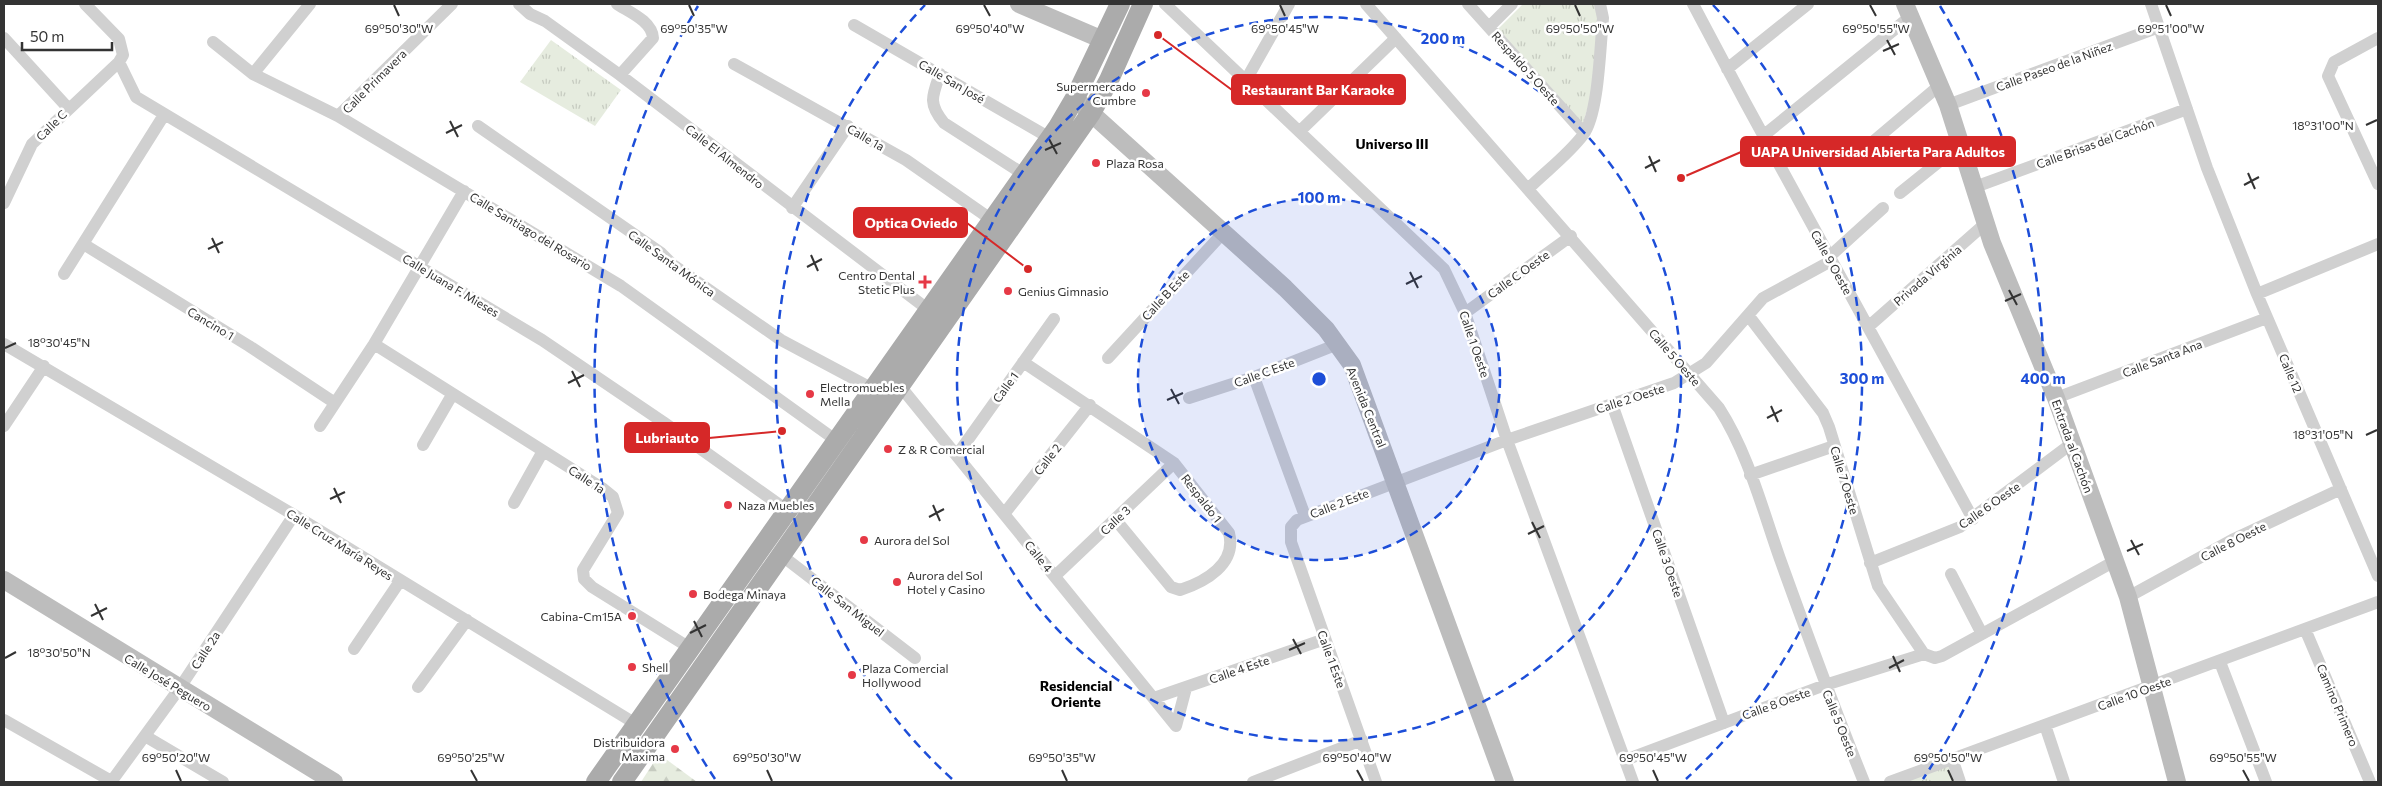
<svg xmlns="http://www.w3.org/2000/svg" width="2382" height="786" font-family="Commissioner,sans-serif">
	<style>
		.grass { fill: url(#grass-tufts) }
		.forest { fill: url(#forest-firs) }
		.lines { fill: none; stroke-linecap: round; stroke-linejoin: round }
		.street { stroke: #d0d0d0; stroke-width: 12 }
		.secondary { stroke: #bdbdbd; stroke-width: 18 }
		.primary { stroke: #ababab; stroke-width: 20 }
		.ticks { fill: none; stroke: #333; stroke-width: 2 }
		.ring { fill: none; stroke: #1d4ed8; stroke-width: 2.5; stroke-dasharray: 9 6 }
		.poi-dot { fill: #e63946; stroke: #fff; stroke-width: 2 }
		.labels { text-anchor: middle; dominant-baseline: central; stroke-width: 5; stroke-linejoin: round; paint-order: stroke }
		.street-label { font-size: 12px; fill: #333; stroke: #fff }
		.poi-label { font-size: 12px; fill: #333; stroke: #fff; text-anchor: start }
		.neighbourhood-label { font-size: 14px; font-weight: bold; fill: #000; stroke: #fff }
		.ticks-label { font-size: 12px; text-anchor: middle; fill: #333; stroke: #fff; stroke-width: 5; stroke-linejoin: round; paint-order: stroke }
		.centre { fill: #1d4ed8; stroke: #fff; stroke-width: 2.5 }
		.ring-label { font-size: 15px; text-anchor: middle; font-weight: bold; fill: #1d4ed8; stroke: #fff; stroke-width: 5; stroke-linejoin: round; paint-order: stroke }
		.leader { fill: none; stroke: #d62828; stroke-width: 2 }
		.callout-dot { fill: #d62828; stroke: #fff; stroke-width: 2 }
		.callout { fill: #d62828; stroke: #d62828; stroke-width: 2 }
		.callout-label { font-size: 14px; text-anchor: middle; font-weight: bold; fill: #fff }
	</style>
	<defs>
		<pattern id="grass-tufts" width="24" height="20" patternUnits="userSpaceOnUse" patternTransform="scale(1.25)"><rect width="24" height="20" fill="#e6ecdf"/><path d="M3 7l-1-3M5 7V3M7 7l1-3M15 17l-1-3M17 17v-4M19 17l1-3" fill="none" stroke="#c6cbc0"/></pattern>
		<pattern id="forest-firs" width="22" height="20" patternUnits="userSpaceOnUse" patternTransform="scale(1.25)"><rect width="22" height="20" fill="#e6ecdf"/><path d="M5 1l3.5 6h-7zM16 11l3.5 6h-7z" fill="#c6cbc0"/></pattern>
	</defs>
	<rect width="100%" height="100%" fill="#fff"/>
	<!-- grass -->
	<path class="grass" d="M 1523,4 L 1598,4 L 1597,78 L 1582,126 L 1498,29 Z
		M 551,40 L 621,90 L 595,126 L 520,82 Z
		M 1948,765 L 1954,782 L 1902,782 Z"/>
	<!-- forest -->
	<path class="forest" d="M 659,754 L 697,782 L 641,782 Z"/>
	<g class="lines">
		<!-- street -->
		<path class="street" d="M 519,4 L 530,14 L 545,21 L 620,75 L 930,311
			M 617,4 C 629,12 652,21 653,38 L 620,75
			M 1165,4 L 1444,269 L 1465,313 L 1507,440 L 1633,782
			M 1366,4 L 1719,408 C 1748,453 1762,508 1780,559 C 1807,634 1834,708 1864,782
			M 1468,4 L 1584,133
			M 1693,4 L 1745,102 L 1973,519
			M 2151,4 L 2207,168 L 2257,294 L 2378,576
			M 854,25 L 1050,138
			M 1489,27 L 1512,4
			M 4,38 L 68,108
			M 2378,38 L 2334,62 L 2328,76 L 2378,184
			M 213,42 L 253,74 L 338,116 L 621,286 L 837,441
			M 119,62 L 136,97 L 542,340 L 663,422 L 788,511
			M 734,64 L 906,160 L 992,220
			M 1727,69 L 1808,4
			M 253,74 L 310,4
			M 940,74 C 932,96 928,104 944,123 L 1025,175
			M 1246,80 L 1289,4
			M 1948,105 L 2159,27
			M 338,116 L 452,4
			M 478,126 L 661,253 L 673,265 L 781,340 L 873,389
			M 1300,131 L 1396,38
			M 1763,136 L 1911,16
			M 1869,145 L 1940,85
			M 1975,187 L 2187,109
			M 1528,189 C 1546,171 1568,155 1583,135 C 1599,114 1600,46 1603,18 L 1600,4
			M 1900,193 L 1961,144
			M 4,203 L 32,144 L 119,62 L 123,55 L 119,39 L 85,4
			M 792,208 L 848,126
			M 85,245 L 249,346 L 335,403
			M 1829,257 L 1883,208
			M 64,274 L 164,115
			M 2257,294 L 2378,244
			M 1465,313 L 1571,236
			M 1748,315 L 1823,413 L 1829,427 L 1878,586 L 1924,654
			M 1868,327 L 1986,223
			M 4,344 L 294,515 L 636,724
			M 374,344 L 602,488 L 613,497 L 618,513 L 583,570 L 584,579 L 592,587 L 690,648
			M 1108,358 L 1223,233
			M 1023,362 L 1174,463 L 1229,533 C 1237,564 1205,582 1180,590 L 1171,587 L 1115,519
			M 1254,377 L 1305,516
			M 896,381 L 1176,726
			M 1189,398 L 1254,377 L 1338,344
			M 2056,398 L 2267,318
			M 1612,404 L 1724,723
			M 4,426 L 44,366
			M 320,426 L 374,344 L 464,191
			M 423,445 L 452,395
			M 957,455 L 1054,319
			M 1750,475 L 1834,446
			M 514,503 L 543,451
			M 1004,514 L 1090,405
			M 781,555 L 915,658
			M 1870,563 L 1960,527 L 2071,444
			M 1951,574 L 1982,634
			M 1055,576 L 1174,463
			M 2128,597 L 2232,540 L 2341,489
			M 2305,629 L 2370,782
			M 354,649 L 400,581
			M 2220,662 L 2266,782
			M 418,687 L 467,620
			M 1154,698 L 1325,639
			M 4,720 L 113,782
			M 2045,725 L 2064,782
			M 1176,726 L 1186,688
			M 145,736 L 223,782
			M 1952,758 L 1960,782
			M 1625,760 L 1825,685 L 1924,654 L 1935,658 L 1942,656 L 2115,561
			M 111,782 L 179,689 L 294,515
			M 1253,782 L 1362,740
			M 1376,782 L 1291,542 L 1291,527 L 1297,520 L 1507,440 L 1674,383 L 1706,363 L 1763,298 L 1831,261
			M 1890,782 L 2378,602"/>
		<!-- secondary -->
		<path class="secondary" d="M 1019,4 L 1103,40
			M 1905,4 L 1948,105 L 1992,243 L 2056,398 L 2128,597 L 2177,782
			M 1081,104 L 1285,288 L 1326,329 L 1352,365 L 1505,782
			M 4,580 L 334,782"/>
		<!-- primary -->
		<path class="primary" d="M 596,782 L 1058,127 L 1075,98 L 1120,4
			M 622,782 L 1091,113 L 1109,80 L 1143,4"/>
	</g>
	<!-- ticks -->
	<path class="ticks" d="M 394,5 L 399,16M 689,5 L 694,16M 984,5 L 990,16M 1280,5 L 1285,16M 1575,5 L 1580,16M 1870,5 L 1876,16M 2166,5 L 2171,16M 1887,40 L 1895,55M 1883,51 L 1899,44M 450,121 L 458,137M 2366,125 L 2377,120M 446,133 L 462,125M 1049,139 L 1057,154M 1045,150 L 1061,143M 1649,156 L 1656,172M 1645,168 L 1660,160M 2248,173 L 2255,189M 2244,185 L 2259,177M 212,238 L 219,253M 208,249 L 223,242M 811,255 L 818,271M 807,267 L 822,259M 1410,272 L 1418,288M 1406,284 L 1422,276M 2009,290 L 2017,305M 2005,301 L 2021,294M 5,348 L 16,343M 572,371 L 580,387M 568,383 L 584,375M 1171,389 L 1179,404M 1167,400 L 1183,393M 1771,406 L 1778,422M 1767,418 L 1782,410M 2366,435 L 2377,430M 334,488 L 341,503M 330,499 L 345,492M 933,505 L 940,521M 929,517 L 944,509M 1532,522 L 1540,538M 1528,534 L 1544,526M 2131,540 L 2139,555M 2127,551 L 2143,544M 95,604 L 103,620M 91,616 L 107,608M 694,621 L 702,637M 690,633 L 706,625M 1293,639 L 1301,654M 1289,650 L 1305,643M 1893,656 L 1900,672M 5,658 L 16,652M 1889,668 L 1904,660M 176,770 L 181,781M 471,770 L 477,781M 767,770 L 772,781M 1062,770 L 1067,781M 1357,770 L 1363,781M 1653,770 L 1658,781M 1948,770 L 1953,781M 2243,770 L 2249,781"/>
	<!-- distance rings -->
	<circle cx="1319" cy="379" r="181" fill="#1d4ed8" fill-opacity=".12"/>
	<g class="ring">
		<circle cx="1319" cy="379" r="181"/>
		<circle cx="1319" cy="379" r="362"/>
		<path d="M952 779A543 543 0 0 1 925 5M1713 5A543 543 0 0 1 1686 779"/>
		<path d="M715 779A724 724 0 0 1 698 6M1940 6A724 724 0 0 1 1923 779"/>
	</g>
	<!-- markers -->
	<g class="poi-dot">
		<circle cx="1146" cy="93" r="5"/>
		<circle cx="1096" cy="163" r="5"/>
		<path d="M922.5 274.5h5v5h5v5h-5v5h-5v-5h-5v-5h5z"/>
		<circle cx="1008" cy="291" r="5"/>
		<circle cx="810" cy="394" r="5"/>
		<circle cx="888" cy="449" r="5"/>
		<circle cx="728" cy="505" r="5"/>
		<circle cx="864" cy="540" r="5"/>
		<circle cx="897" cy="582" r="5"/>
		<circle cx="693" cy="594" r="5"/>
		<circle cx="632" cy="616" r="5"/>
		<circle cx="632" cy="667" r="5"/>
		<circle cx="852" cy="675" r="5"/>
		<circle cx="675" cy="749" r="5"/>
	</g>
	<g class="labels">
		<!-- street labels -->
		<g class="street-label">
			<text transform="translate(2054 66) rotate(-20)">Calle Paseo de la Niñez</text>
			<text transform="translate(1526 68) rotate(48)">Respaldo 5 Oeste</text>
			<text transform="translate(374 81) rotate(-45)">Calle Primavera</text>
			<text transform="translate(952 81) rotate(30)">Calle San José</text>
			<text transform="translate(51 125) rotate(-45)">Calle C</text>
			<text transform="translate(866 137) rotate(30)">Calle 1a</text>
			<text transform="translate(2095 143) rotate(-20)">Calle Brisas del Cachón</text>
			<text transform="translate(725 156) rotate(38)">Calle El Almendro</text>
			<text transform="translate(531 231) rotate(31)">Calle Santiago del Rosario</text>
			<text transform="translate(1832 262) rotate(61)">Calle 9 Oeste</text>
			<text transform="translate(672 263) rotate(36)">Calle Santa Mónica</text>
			<text transform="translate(1518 274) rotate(-36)">Calle C Oeste</text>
			<text transform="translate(1927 275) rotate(-41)">Privada Virginia</text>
			<text transform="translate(451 285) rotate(31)">Calle Juana F. Mieses</text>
			<text transform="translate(1165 295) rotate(-47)">Calle B Este</text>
			<text transform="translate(211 323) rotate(31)">Cancino 1</text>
			<text transform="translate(1475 344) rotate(71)">Calle 1 Oeste</text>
			<text transform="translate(1675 357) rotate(49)">Calle 5 Oeste</text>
			<text transform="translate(2162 358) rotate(-21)">Calle Santa Ana</text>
			<text transform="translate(1264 372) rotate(-20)">Calle C Este</text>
			<text transform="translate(2291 373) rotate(67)">Calle 12</text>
			<text transform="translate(1005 387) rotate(-54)">Calle 1</text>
			<text transform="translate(1630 398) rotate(-18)">Calle 2 Oeste</text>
			<text transform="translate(1367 407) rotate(68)">Avenida Central</text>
			<text transform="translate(2073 446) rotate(70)">Entrada al Cachón</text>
			<text transform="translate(1047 459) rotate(-52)">Calle 2</text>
			<text transform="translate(587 479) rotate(33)">Calle 1a</text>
			<text transform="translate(1845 480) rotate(73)">Calle 7 Oeste</text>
			<text transform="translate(1202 498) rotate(52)">Respaldo 1</text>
			<text transform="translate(1339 503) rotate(-21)">Calle 2 Este</text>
			<text transform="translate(1989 505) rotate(-35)">Calle 6 Oeste</text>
			<text transform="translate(1115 520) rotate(-43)">Calle 3</text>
			<text transform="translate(2233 541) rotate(-27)">Calle 8 Oeste</text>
			<text transform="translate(340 544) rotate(32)">Calle Cruz María Reyes</text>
			<text transform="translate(1039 556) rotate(51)">Calle 4</text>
			<text transform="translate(1668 563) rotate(71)">Calle 3 Oeste</text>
			<text transform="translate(848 606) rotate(38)">Calle San Miguel</text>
			<text transform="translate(205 650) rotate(-57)">Calle 2a</text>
			<text transform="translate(1332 659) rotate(70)">Calle 1 Este</text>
			<text transform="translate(1239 669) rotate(-19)">Calle 4 Este</text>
			<text transform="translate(168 682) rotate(31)">Calle José Peguero</text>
			<text transform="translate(2134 693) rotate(-20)">Calle 10 Oeste</text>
			<text transform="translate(1776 703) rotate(-20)">Calle 8 Oeste</text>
			<text transform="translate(2338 705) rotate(67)">Camino Primero</text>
			<text transform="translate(1840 723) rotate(68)">Calle 5 Oeste</text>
		</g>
		<!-- poi labels -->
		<g class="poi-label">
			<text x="1136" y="86" text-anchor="end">Supermercado<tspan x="1136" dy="14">Cumbre</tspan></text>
			<text x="1106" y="163">Plaza Rosa</text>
			<text x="915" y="275" text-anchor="end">Centro Dental<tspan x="915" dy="14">Stetic Plus</tspan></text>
			<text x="1018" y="291">Genius Gimnasio</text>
			<text x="820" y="387">Electromuebles<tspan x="820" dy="14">Mella</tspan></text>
			<text x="898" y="449">Z &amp; R Comercial</text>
			<text x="738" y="505">Naza Muebles</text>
			<text x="874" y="540">Aurora del Sol</text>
			<text x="907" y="575">Aurora del Sol<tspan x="907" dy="14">Hotel y Casino</tspan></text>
			<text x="703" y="594">Bodega Minaya</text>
			<text x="622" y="616" text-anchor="end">Cabina-Cm15A</text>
			<text x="642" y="667">Shell</text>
			<text x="862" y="668">Plaza Comercial<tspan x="862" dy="14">Hollywood</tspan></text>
			<text x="665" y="742" text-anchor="end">Distribuidora<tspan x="665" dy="14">Maxima</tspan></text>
		</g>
		<!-- neighbourhood labels -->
		<g class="neighbourhood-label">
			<text x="1392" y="143">Universo III</text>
			<text x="1076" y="685">Residencial<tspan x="1076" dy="16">Oriente</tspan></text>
		</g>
	</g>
	<g class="ticks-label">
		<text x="399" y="33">69°50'30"W</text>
		<text x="694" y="33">69°50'35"W</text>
		<text x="990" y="33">69°50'40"W</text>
		<text x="1285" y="33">69°50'45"W</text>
		<text x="1580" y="33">69°50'50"W</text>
		<text x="1876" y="33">69°50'55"W</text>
		<text x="2171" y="33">69°51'00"W</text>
		<text x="2323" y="130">18°31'00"N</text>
		<text x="59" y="347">18°30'45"N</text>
		<text x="2323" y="439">18°31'05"N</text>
		<text x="59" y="657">18°30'50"N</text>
		<text x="176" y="762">69°50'20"W</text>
		<text x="471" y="762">69°50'25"W</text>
		<text x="767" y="762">69°50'30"W</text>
		<text x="1062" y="762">69°50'35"W</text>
		<text x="1357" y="762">69°50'40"W</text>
		<text x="1653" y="762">69°50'45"W</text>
		<text x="1948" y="762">69°50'50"W</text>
		<text x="2243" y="762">69°50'55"W</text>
	</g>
	<circle cx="1319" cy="379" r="8" class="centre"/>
	<g class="ring-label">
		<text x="1443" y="44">200 m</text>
		<text x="1319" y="203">100 m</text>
		<text x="1862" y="384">300 m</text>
		<text x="2043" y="384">400 m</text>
	</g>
	<!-- callouts -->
	<path class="leader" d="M1158 35L1232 90M1681 178L1741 152M1028 269L967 223M782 431L709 438"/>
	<g class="callout-dot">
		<circle cx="1158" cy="35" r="5"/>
		<circle cx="1681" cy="178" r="5"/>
		<circle cx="1028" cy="269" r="5"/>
		<circle cx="782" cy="431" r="5"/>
	</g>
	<g class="callout">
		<rect x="1232" y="75" width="173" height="29" rx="5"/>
		<rect x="1741" y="137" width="274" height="29" rx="5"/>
		<rect x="854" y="208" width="113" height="29" rx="5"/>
		<rect x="625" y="423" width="84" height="29" rx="5"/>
	</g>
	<g class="callout-label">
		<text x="1318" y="95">Restaurant Bar Karaoke</text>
		<text x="1878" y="157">UAPA Universidad Abierta Para Adultos</text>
		<text x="911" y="228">Optica Oviedo</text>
		<text x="667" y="443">Lubriauto</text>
	</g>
	<!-- border -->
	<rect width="2382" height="786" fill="none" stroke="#333333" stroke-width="10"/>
	<!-- scale -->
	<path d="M22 42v8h90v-8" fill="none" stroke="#333333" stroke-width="2.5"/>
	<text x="30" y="42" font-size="15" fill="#333333" stroke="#ffffff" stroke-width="4" paint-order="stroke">50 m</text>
</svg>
